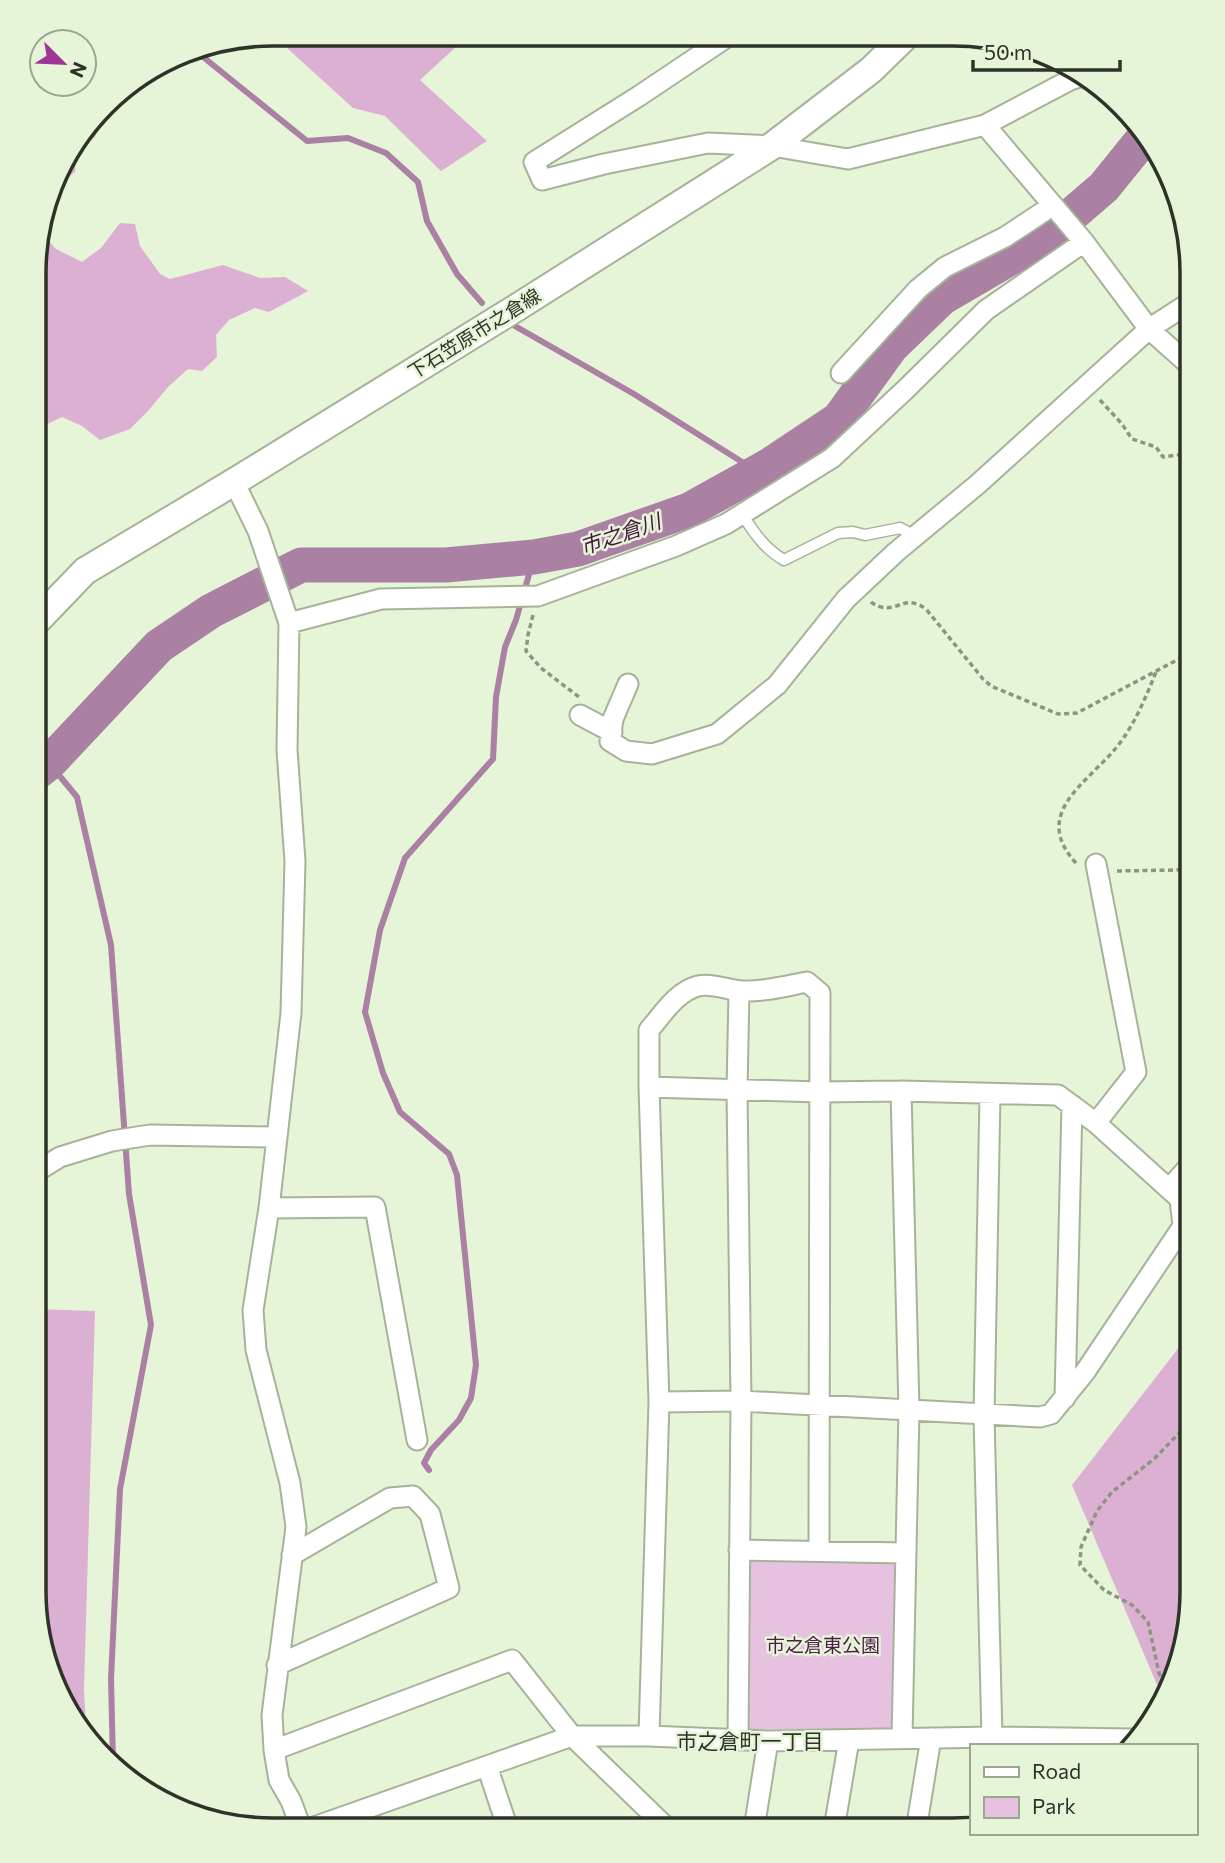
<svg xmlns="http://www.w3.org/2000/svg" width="1225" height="1863" font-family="Commissioner,'Noto Sans JP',sans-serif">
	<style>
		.green { fill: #e7c1e0 }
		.forest { fill: #dcb0d3 }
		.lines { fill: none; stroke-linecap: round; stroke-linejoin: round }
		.stream { stroke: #aa81a2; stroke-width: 6 }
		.river { stroke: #aa81a2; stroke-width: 35 }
		.lane-casing { stroke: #a6b399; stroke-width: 13 }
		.street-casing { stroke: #a6b399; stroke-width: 23 }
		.secondary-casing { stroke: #a6b399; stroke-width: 30 }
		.path { stroke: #8b9581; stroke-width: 3.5; stroke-dasharray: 5 3.5; stroke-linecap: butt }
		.lane { stroke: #fff; stroke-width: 10 }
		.street { stroke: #fff; stroke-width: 19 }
		.secondary { stroke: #fff; stroke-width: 26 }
		.labels { text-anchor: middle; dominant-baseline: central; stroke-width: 5; stroke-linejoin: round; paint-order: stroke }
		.street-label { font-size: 19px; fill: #2e3328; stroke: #e6f4d8 }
		.park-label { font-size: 19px; fill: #501c4a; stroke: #e6f4d8 }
		.water-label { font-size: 21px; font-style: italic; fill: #481542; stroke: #e6f4d8 }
		.neighbourhood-label { font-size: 21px; fill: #2e3328; stroke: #e6f4d8 }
		.rim { fill: none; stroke: #2e3328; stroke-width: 3.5 }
	</style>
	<rect width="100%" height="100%" fill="#e6f4d8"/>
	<!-- green -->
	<path class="green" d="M 742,1557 L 906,1559 L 899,1729 L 746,1729 Z"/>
	<!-- forest -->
	<path class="forest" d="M 279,33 L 441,34 L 459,44 L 420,80 L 487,141 L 441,171 L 385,116 L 353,108 L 287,48 Z
		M 124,87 L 94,138 L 77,152 L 75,172 L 53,188 L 65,153 L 115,92 Z
		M 49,202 L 42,234 L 56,249 L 82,262 L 101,248 L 120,223 L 135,224 L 140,246 L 160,274 L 170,279 L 223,265 L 260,278 L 285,277 L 308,291 L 269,312 L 255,308 L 229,320 L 216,335 L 217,357 L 202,371 L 188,369 L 168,387 L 148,411 L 130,429 L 100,440 L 82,426 L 62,417 L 35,430 L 35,241 Z
		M 34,1309 L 95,1311 L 84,1689 L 86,1727 L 52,1683 L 33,1591 Z
		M 1191,1332 L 1191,1607 L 1179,1668 L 1165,1695 L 1158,1687 L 1072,1485 Z"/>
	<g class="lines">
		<!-- stream -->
		<path class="stream" d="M 192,48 L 307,141 L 348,138 L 386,153 L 418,182 L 427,221 L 457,274 L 482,303
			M 508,322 L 634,394 L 758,472
			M 49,763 L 77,797 L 111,945 L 129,1194 L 151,1325 L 120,1489 L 111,1679 L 113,1762
			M 429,1470 L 424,1463 L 431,1450 L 459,1420 L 471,1398 L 476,1365 L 457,1175 L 449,1154 L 400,1112 L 383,1073 L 365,1012 L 380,930 L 405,858 L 493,759 L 496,697 L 505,647 L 516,620 L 534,557"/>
		<!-- river -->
		<path class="river" d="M 35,774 L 49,763 L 159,646 L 211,611 L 301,565 L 446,565 L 534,557 L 578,549 L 689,510 L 770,465 L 839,419 L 891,347 L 942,298 L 1046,237 L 1104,187 L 1142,140"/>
		<!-- lane casing -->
		<g class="lane-casing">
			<path id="lane" d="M 742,514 C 754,533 765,549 784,560 L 838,533 L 853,532 L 865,535 L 900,528 L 915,536"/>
		</g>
		<!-- street casing -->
		<g class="street-casing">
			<path id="street" d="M 730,35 L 639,96 L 534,162 L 542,180 L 604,164 L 708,143 L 772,146 L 848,159 L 985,125 L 1070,80 L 1083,76
				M 985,125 L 1084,242 L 1149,329 L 1186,362 L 1192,363
				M 841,373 L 918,289 L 945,267 L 1005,237 L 1052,206
				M 234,482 L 258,531 L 289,623 L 287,750 L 295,861 L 291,1013 L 269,1208 L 253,1310 L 256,1350 L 290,1483 L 296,1527 L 272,1715 L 274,1750 L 279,1780 L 291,1801 L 301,1828
				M 289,623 L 381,599 L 538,596 L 676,546 L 726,524 L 832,458 L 906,389 L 986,310 L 1084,242
				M 628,684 L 613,719 L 610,741 L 626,751 L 652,754 L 717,734 L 777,685 L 846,599 L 896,552 L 978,484 L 1149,329 L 1192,301
				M 580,715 L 612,732
				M 649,1087 L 649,1030 C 662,1015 677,991 698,986 C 712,983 728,990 742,991 C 764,992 786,986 807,982 L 820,993 L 819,1551
				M 901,1091 L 909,1410 L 902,1738
				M 990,1094 L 984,1416 L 992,1737
				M 1096,1123 L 1136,1072 L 1096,864
				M 34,1173 L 60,1157 L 112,1141 L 150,1135 L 277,1137
				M 1170,1188 L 1191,1164
				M 269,1208 L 375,1207 L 417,1440
				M 1065,1398 L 1072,1105
				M 739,1550 L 906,1553
				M 277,1665 L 449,1588 L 430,1514 L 413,1496 L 390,1498 L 292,1555
				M 649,1736 L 659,1402 L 649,1087 L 819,1092 L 901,1091 L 1058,1095 L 1096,1123 L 1180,1199 L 1183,1226 L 1085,1372 L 1051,1414 L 1040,1417 L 741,1401 L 659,1402
				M 738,1740 L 741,1401 L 737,1091 L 739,991
				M 274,1750 L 512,1660 L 572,1736 L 668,1829
				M 487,1766 L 507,1826 L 509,1829
				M 311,1828 L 572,1736 L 649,1736 L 768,1741 L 992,1737 L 1131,1739 L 1134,1742
				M 754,1829 L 768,1741
				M 834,1829 L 849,1740
				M 916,1830 L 931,1738"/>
		</g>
		<!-- secondary casing -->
		<g class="secondary-casing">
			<path id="secondary" d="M 35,623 L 85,571 L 234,482 L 516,308 L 772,146 L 871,70 L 907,35"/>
		</g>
		<!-- path -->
		<path class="path" d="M 1100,400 L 1122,424 L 1132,439 L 1156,447 L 1163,457 L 1185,454 L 1192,457
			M 871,602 C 872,603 879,607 881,607 C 900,611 905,594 926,609 L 983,679 L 991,686 L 1058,714 L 1077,713 L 1192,652
			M 533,615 L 528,635 L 526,651 L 541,668 L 579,697
			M 1076,863 C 1031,814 1086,784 1116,748 C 1134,726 1145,699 1156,672
			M 1117,871 L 1176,870 L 1192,868
			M 1166,1692 L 1159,1673 L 1148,1622 L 1132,1605 L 1104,1590 L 1080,1565 L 1081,1547 L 1097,1511 L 1112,1492 L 1154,1459 L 1191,1421"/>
		<!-- lane -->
		<use href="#lane" class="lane"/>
		<!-- street -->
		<use href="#street" class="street"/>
		<!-- secondary -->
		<use href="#secondary" class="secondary"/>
	</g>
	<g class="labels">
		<!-- street labels -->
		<g class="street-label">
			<text transform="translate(474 333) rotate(-32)">下石笠原市之倉線</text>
		</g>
		<!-- park labels -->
		<g class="park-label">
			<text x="823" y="1644">市之倉東公園</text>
		</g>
		<!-- water labels -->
		<g class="water-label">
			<text transform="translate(620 533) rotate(-19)">市之倉川</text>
		</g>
		<!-- neighbourhood labels -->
		<g class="neighbourhood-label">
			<text x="750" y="1740">市之倉町一丁目</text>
		</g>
	</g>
	<!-- crop -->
	<path d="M0 0H1225V1863H0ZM273 46H953A227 227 0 0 1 1180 273V1591A227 227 0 0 1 953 1818H273A227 227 0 0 1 46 1591V273A227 227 0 0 1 273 46Z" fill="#e6f4d8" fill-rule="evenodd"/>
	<path class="rim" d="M273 46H953A227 227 0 0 1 1180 273V1591A227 227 0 0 1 953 1818H273A227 227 0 0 1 46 1591V273A227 227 0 0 1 273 46Z"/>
	<!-- legend -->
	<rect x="970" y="1744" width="228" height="91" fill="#e6f4d8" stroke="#9ca792" stroke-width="2"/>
	<rect x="984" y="1767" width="35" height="10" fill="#ffffff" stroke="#9ca792" stroke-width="2"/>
	<text x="1032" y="1779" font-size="21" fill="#2e3328">Road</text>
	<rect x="984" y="1797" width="35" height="21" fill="#e7c1e0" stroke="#9ca792" stroke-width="2"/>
	<text x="1032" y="1814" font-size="21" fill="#2e3328">Park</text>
	<!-- north arrow -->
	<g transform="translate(63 63) rotate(114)"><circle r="33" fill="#e6f4d8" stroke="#9ca792" stroke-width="2"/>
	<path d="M0-5L12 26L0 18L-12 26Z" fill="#a13494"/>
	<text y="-10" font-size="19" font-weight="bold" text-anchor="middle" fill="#2e3328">N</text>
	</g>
	<!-- scale -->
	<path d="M973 60v10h147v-10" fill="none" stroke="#2e3328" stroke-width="3.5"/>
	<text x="984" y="60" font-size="21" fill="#2e3328" stroke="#e6f4d8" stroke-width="5" paint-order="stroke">50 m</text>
</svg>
